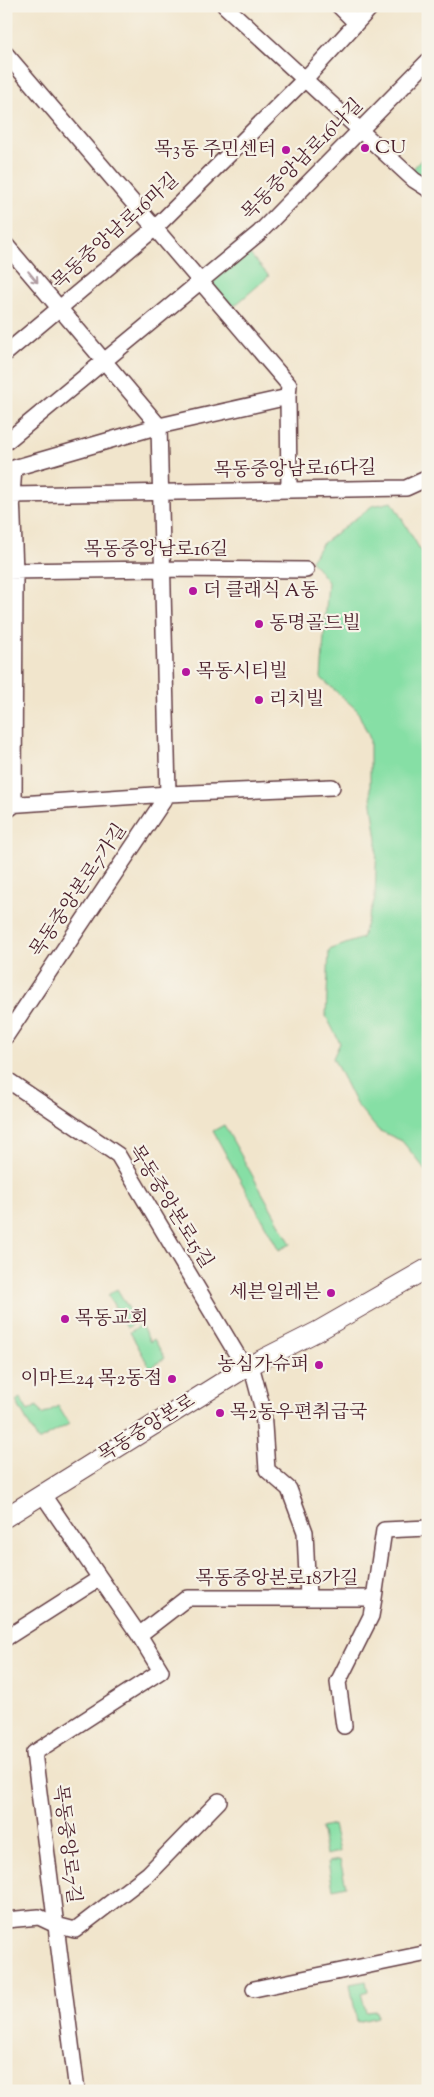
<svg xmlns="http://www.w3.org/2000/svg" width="434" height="2097" font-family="'Sorts Mill Goudy','Noto Serif KR',serif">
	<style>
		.green { fill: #86dfa5; stroke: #687f68 }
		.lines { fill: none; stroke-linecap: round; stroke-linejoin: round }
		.minor-casing { stroke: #633d43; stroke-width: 18 }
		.tertiary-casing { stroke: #633d43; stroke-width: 21 }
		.minor { stroke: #fff; stroke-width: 15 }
		.tertiary { stroke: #fff; stroke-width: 19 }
		.oneway { stroke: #ae9aa0 }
		.poi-dot { fill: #b5179e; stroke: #f7f3e8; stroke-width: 2 }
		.labels { text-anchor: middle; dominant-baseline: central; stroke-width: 4.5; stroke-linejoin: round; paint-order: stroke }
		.poi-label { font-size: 19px; fill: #4a1f2b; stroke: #f7f3e8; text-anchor: start }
		.street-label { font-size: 19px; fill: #4a1f2b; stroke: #f7f3e8 }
	</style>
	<rect width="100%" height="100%" fill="#f7f3e8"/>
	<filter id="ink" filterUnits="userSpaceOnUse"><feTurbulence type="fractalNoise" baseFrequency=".02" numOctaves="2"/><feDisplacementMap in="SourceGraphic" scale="10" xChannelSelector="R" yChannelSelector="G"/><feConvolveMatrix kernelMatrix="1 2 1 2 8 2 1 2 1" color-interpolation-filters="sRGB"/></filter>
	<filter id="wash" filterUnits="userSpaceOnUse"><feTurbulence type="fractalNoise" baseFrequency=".0096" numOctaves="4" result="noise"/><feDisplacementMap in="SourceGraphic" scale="20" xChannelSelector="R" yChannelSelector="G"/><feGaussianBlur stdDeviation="1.12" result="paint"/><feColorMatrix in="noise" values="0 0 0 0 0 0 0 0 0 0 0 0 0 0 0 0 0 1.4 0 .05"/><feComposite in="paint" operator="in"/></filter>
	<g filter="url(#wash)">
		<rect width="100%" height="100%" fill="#f1e5cc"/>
		<!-- green -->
		<path class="green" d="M 428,152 L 428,186 L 411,171 Z
			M 246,250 L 269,276 L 232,308 L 209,282 Z
			M 392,502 L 428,563 L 428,1173 L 402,1141 L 378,1130 L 356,1104 L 333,1058 L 340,1043 L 326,1016 L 329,950 L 362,938 L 375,898 L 377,840 L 370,789 L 370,739 L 357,710 L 321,678 L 328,582 L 311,560 L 322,544 L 372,506 Z
			M 224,1125 L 291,1244 L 279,1250 L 213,1131 Z
			M 117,1289 L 137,1322 L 127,1328 L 108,1295 Z
			M 141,1325 L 150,1342 L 154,1339 L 165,1358 L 150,1368 L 130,1332 Z
			M 20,1398 L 28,1411 L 37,1406 L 42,1415 L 58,1406 L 69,1424 L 38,1441 L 16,1401 Z
			M 333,1825 L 339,1852 L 326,1855 L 321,1828 Z
			M 340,1860 L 346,1886 L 333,1889 L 328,1862 Z
			M 366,1981 L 368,1991 L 361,1993 L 366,2012 L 376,2011 L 377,2017 L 357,2022 L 350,1984 Z"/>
	</g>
	<g filter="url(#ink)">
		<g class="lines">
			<!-- minor casing -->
			<g class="minor-casing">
				<path id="minor" d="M 225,6 L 414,180 L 428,189
					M 339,6 L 356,23
					M 6,54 L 289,385 L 288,397 L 289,489
					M 6,245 L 159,426 L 168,794 L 6,1036
					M 6,353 L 155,228 L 305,79 L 372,6
					M 6,442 L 259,233 L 428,61
					M 12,495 L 14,468 L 159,426 L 288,397
					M 6,571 L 162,569 L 306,570
					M 6,805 L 168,794 L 332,787
					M 6,811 L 14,805 L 15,571 L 12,495 L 406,488 L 428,478
					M 6,1079 L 118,1155 L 245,1368
					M 251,1365 L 263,1410 L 267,1470 L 289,1489 L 305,1532 L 308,1598
					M 43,1495 L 139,1635 L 161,1671 L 34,1753 L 77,2091
					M 139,1635 L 187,1598 L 374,1598 L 384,1530 L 428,1528
					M 6,1638 L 100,1578
					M 344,1726 L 338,1682 L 371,1616 L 374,1598
					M 6,1920 L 39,1917 L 56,1925 L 75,1930 L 148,1874 L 219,1801
					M 254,1989 L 428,1953"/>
			</g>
			<!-- tertiary casing -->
			<g class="tertiary-casing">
				<path id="tertiary" d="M 6,1517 L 245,1368 L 318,1331 L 428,1268"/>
			</g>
			<!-- minor -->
			<use href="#minor" class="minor"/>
			<!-- tertiary -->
			<use href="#tertiary" class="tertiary"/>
		</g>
		<!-- one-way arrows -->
		<defs><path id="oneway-shaft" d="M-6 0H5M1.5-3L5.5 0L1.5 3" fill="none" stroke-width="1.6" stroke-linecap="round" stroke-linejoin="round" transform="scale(1.25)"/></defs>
		<use class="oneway" href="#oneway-shaft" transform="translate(33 277) rotate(50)"/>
	</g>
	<!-- markers -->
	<g class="poi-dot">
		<circle cx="365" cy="148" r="5"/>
		<circle cx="286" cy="150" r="5"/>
		<circle cx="193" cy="591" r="5"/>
		<circle cx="259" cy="624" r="5"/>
		<circle cx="186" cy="672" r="5"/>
		<circle cx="259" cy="700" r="5"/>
		<circle cx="331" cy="1293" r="5"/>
		<circle cx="65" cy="1319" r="5"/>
		<circle cx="319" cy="1365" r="5"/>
		<circle cx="172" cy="1379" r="5"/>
		<circle cx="220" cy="1413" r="5"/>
	</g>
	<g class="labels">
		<!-- poi labels -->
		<g class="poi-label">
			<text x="375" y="148">CU</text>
			<text x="276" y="150" text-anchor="end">목3동 주민센터</text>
			<text x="203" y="591">더 클래식 A동</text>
			<text x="269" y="624">동명골드빌</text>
			<text x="196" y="672">목동시티빌</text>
			<text x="269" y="700">리치빌</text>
			<text x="321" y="1293" text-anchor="end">세븐일레븐</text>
			<text x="75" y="1319">목동교회</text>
			<text x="309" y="1365" text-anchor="end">농심가슈퍼</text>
			<text x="162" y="1379" text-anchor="end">이마트24 목2동점</text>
			<text x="230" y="1413">목2동우편취급국</text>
		</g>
		<!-- street labels -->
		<g class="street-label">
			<text transform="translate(303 160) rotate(-45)">목동중앙남로16나길</text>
			<text transform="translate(116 232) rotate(-42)">목동중앙남로16마길</text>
			<text transform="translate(295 470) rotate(-1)">목동중앙남로16다길</text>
			<text x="156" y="550">목동중앙남로16길</text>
			<text transform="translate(79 891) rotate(-56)">목동중앙본로7가길</text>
			<text transform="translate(170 1207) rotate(58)">목동중앙본로15길</text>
			<text transform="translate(147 1429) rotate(-32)">목동중앙본로</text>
			<text x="277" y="1579">목동중앙본로18가길</text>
			<text transform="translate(66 1844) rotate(83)">목동중앙로7길</text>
		</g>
	</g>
	<!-- margin -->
	<rect width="434" height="2097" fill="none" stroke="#f7f3e8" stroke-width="25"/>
</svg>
